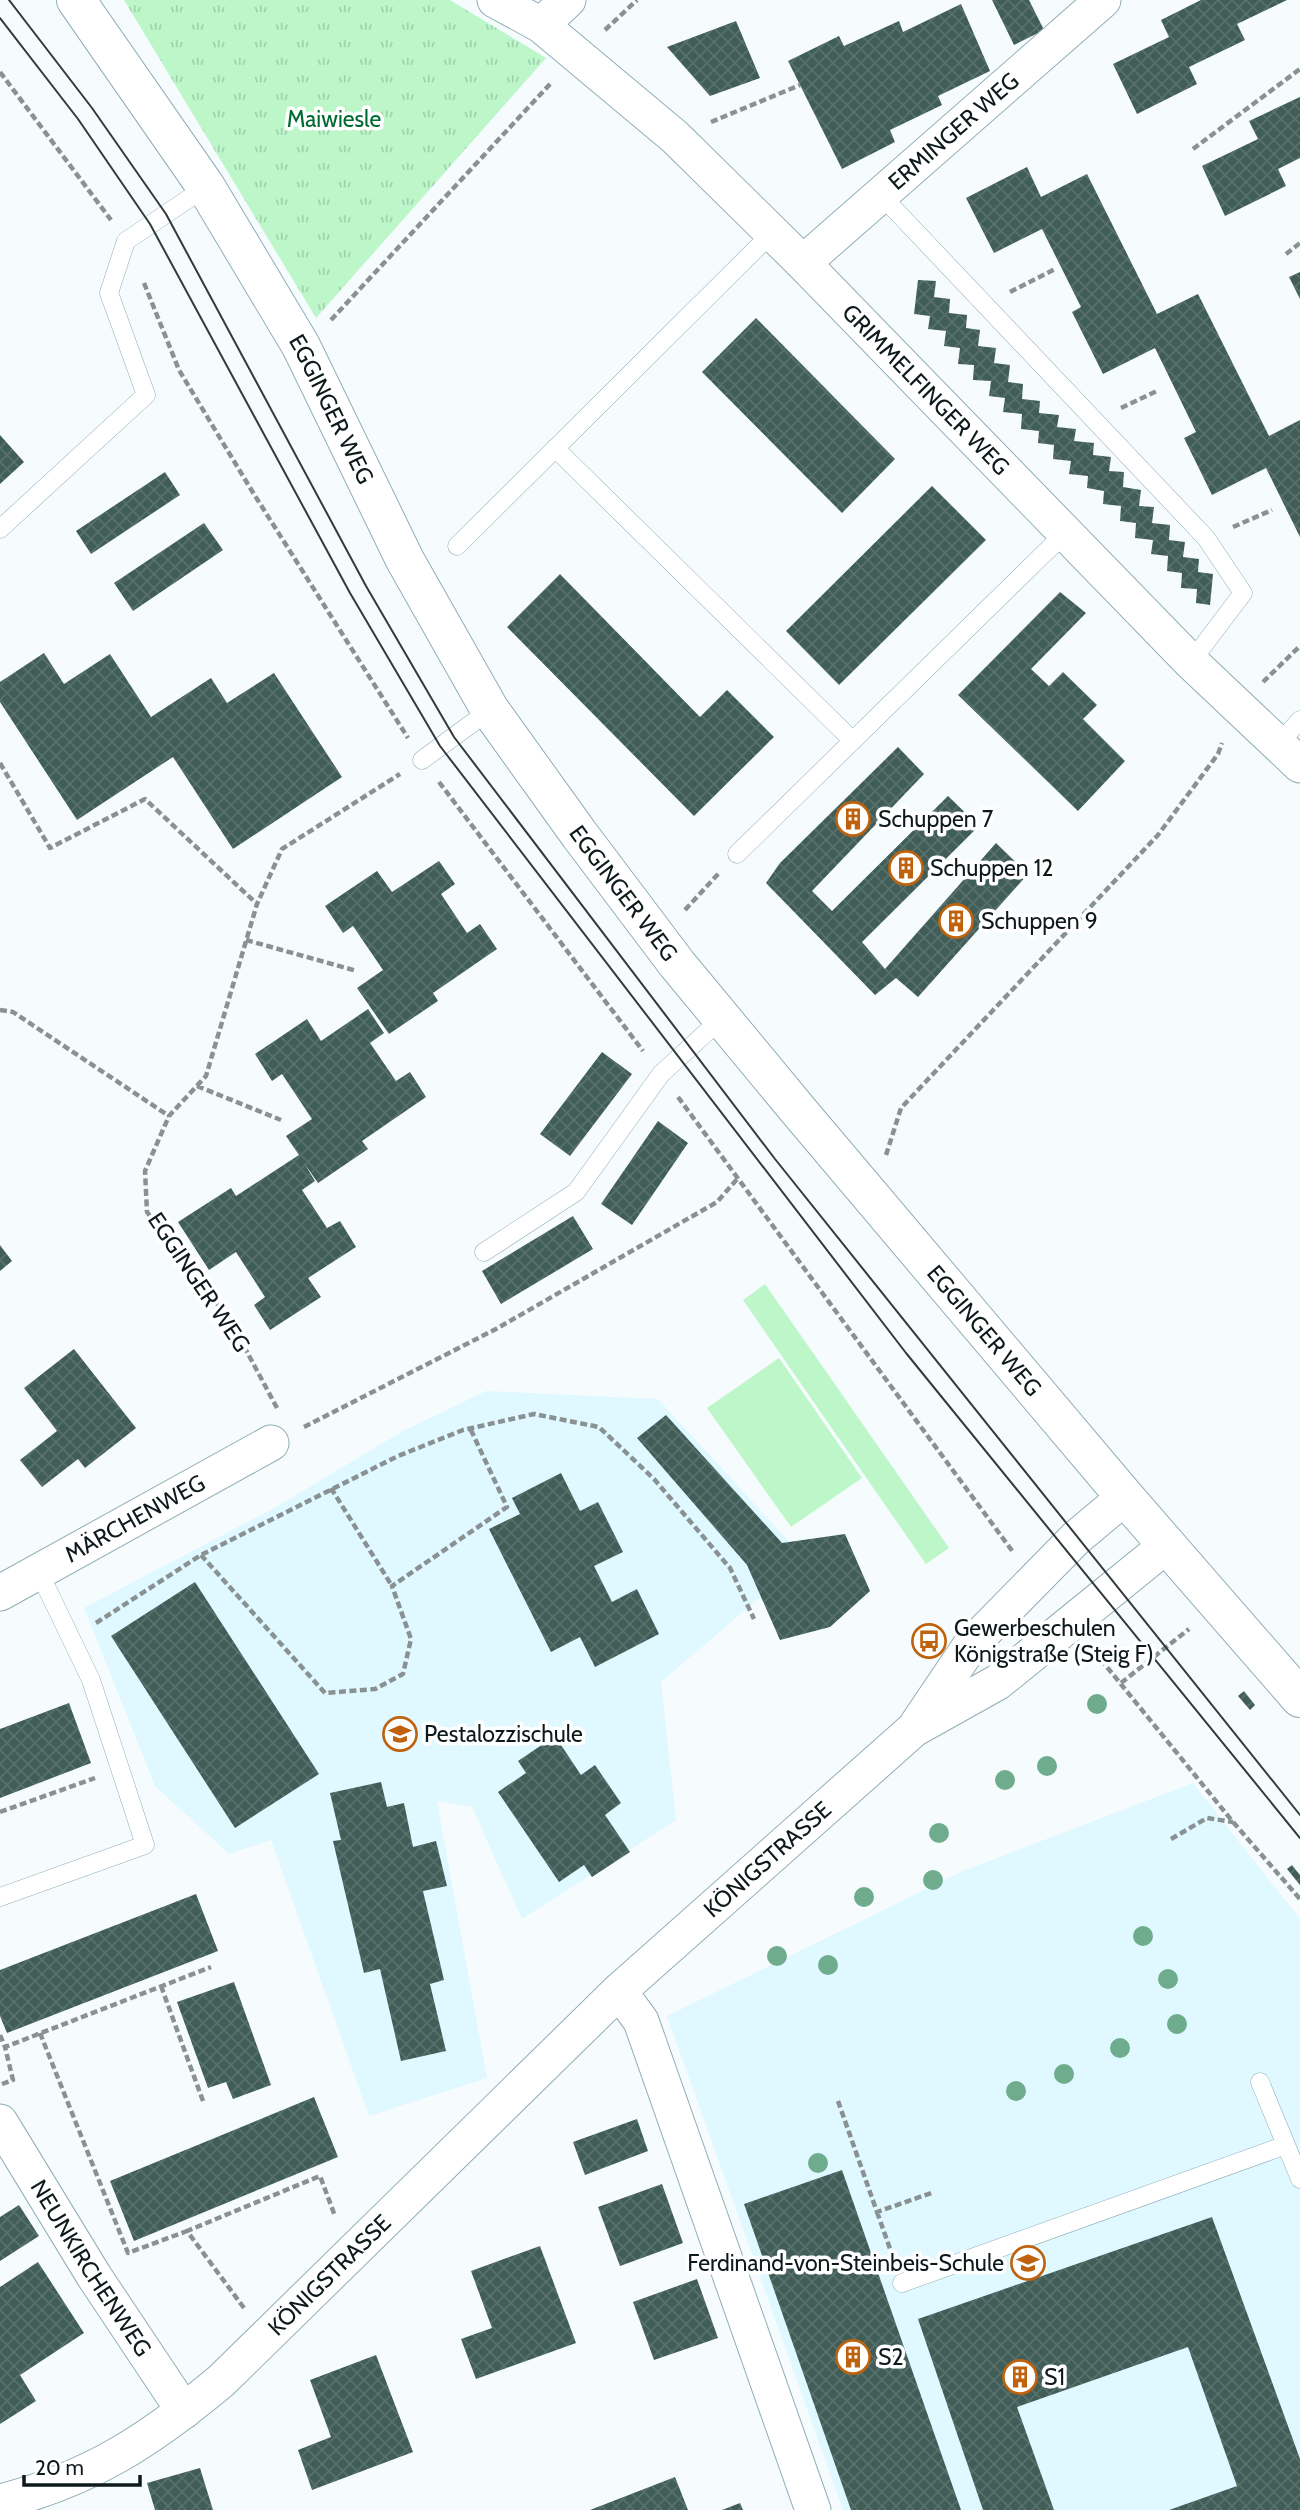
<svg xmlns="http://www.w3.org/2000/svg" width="1300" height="2510" font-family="Cabin,sans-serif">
	<defs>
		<pattern id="park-tufts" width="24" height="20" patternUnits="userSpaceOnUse" patternTransform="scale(1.75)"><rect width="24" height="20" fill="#bcf6c9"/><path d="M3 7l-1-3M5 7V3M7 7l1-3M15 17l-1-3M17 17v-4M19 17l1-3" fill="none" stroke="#a0d2ac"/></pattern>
		<pattern id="building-cross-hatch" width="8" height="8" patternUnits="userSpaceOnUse" patternTransform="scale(1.75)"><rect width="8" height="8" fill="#405d58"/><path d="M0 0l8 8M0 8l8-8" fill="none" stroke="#58706c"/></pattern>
	</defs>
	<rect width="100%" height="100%" fill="#f6fcfe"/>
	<path fill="#e0f8ff" d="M486,1391L658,1399L805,1559L661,1682L676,1820L522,1919L472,1807L437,1801L487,2078L369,2116L271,1840L229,1854L155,1786L84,1608L276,1507L403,1431Z
		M1193,1783L1300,1919V2510H843L667,2016L963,1871Z"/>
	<path fill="#bcf6c9" d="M765,1284L949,1548L926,1564L743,1300Z
		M779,1358L862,1478L791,1527L707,1408Z"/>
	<path fill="url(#park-tufts)" d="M124,0H450L546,58L316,318Z"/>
	<path fill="url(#building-cross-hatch)" d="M992,0H1029L1044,30L1014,45Z
		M1201,0H1287L1237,24L1245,40L1189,67L1197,84L1137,114L1113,64L1169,37L1161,20Z
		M961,4L990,71L938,96L942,105L890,130L895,142L842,169L788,61L839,36L844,46L899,21L903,32Z
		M736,21L760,78L710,96L667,47Z
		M1300,97V158L1278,169L1286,186L1225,216L1202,166L1258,139L1249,121Z
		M1027,167L1041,197L1087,174L1157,314L1198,294L1269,436L1300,420V537L1266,468L1212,495L1184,438L1196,432L1155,348L1103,374L1072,312L1081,307L1042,229L994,253L966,198Z
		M1300,272V299L1289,277Z
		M918,280L936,281L934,297L950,299L949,313L967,315L966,328L980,330L978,346L996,348L994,363L1010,365L1008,382L1023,384L1022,399L1040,401L1039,413L1059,415L1057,427L1076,429L1074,441L1094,443L1093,455L1111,457L1109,471L1124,472L1123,487L1141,490L1139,506L1154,507L1152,523L1170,525L1169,540L1185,542L1183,557L1199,559L1198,572L1213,574L1210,605L1196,603L1197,589L1181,588L1182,573L1167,571L1168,556L1151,554L1153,540L1135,538L1136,523L1120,521L1121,506L1103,504L1104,491L1087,488L1088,476L1069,474L1071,461L1053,459L1054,445L1038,443L1039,431L1021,429L1022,414L1003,412L1005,398L989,396L991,381L973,380L974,365L958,364L960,348L944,346L946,331L928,329L930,316L914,314Z
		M756,318L895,459L842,513L702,372Z
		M0,435L24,462L0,484Z
		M165,472L180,495L91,554L76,531Z
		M932,486L986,540L839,685L786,631Z
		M204,523L223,550L133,611L114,583Z
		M560,574L700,717L727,690L774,737L694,816L507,627Z
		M1060,592L1086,613L1031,669L1049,686L1063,672L1097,705L1083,719L1125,761L1078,811L958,695Z
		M44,653L64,684L110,654L151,717L211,678L227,703L274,673L342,777L233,849L173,757L77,820L0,702V682Z
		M898,747L924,774L812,891L832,911L948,796L979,826L862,942L885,969L996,843L1028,874L918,997L896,978L875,995L766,883L780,863Z
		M439,861L455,884L441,894L467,933L480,924L497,949L433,993L438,1001L389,1034L357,988L383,970L353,926L343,933L325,906L377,871L392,892Z
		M368,1009L384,1033L370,1043L396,1081L410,1072L426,1097L362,1141L368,1149L318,1183L304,1163L315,1181L302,1190L327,1228L340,1221L356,1247L308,1278L321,1297L270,1330L254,1305L265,1297L236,1252L209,1270L178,1222L231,1188L236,1196L299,1155L286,1136L312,1119L282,1074L272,1081L255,1054L307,1019L321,1041Z
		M602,1052L632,1074L570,1156L540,1134Z
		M658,1121L688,1143L632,1225L601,1204Z
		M573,1216L593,1249L501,1304L482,1271Z
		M0,1245L12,1261L0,1271Z
		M74,1349L136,1428L85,1468L78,1459L42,1487L20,1460L57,1431L24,1388Z
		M666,1415L782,1543L845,1534L870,1591L830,1627L780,1640L747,1565L637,1438Z
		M561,1473L580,1511L598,1502L623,1552L594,1566L612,1602L637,1589L659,1634L595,1667L580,1637L551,1652L489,1529L520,1514L512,1498Z
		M195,1582L319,1774L235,1828L111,1636Z
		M1244,1691L1255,1705L1250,1710L1238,1696Z
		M69,1703L91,1763L0,1798V1729Z
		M555,1736L581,1775L595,1765L621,1803L605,1815L630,1852L592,1877L584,1865L559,1882L498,1792L526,1773L518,1761Z
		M381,1782L387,1807L404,1803L413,1847L436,1841L447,1886L423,1891L444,1980L430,1984L446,2051L401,2061L380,1969L364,1973L333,1841L341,1840L330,1793Z
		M1292,1865L1300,1875V1885L1287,1869Z
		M196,1894L218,1951L7,2033L0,2016V1970Z
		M234,1982L271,2085L233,2099L226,2082L208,2088L177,2002Z
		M314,2097L338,2157L134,2241L110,2181Z
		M637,2119L648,2151L585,2175L573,2142Z
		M842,2170L961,2510H851L744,2204Z
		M662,2184L683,2243L620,2266L598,2207Z
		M19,2205L39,2236L0,2261V2217Z
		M1212,2217L1300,2459V2510H1169L1237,2486L1188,2347L1017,2407L1054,2510H983L918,2319Z
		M540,2246L576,2343L476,2379L461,2339L492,2328L471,2271Z
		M38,2262L84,2333L20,2375L36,2401L0,2424V2287Z
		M697,2279L718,2338L654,2360L633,2302Z
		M376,2355L413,2452L312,2490L298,2450L331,2437L310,2380Z
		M200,2468L213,2510H155L147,2483Z
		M675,2477L688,2510H590Z
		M740,2503L743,2510H722Z"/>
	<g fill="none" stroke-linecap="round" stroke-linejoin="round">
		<g stroke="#90aeb6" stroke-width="19">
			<path id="service" d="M880,194L1206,538L1243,593L1191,662
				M555,448L853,741
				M0,529L146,395L109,293L126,241L206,187
				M457,546L773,232
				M1277,746L1300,720
				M422,760L490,710
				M737,854L1064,534
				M484,1252L576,1192L661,1074L722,1018
				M0,1897L145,1845L91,1680L39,1572
				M1260,2082L1300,2179
				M902,2283L1286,2145"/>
		</g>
		<g stroke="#90aeb6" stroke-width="37">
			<g id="minor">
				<path id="s1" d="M495,0L541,25L675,137L803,263L1191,662L1300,765"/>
				<path d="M541,25L568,0"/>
				<path id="s2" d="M803,263L1103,0"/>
				<path id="s3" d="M0,1593L271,1443"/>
				<path d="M918,1723L970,1646L1076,1538L1125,1497"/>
				<path d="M619,1991L641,2021L813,2510"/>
				<path id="s4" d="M0,2122L94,2276L184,2411"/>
				<path id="s5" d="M0,2502C91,2479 150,2440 221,2381L619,1991L914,1729L998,1682L1167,1545"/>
			</g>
		</g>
		<g stroke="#90aeb6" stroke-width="40">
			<g id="tertiary">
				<path id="s6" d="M76,0L206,187L301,346L405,560L490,710L579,834L677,964L798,1110L1125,1497L1300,1698"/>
			</g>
		</g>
		<path stroke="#899193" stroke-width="4.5" stroke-dasharray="7 3.5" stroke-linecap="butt" d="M605,30L637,0
			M0,72L111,220
			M711,122L800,85
			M1193,149L1300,69
			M1286,254L1300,243
			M144,283L179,370L252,491L408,738
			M1010,292L1055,269
			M331,320L551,83
			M1121,408L1157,391
			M1233,527L1272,510
			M1263,682L1300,646
			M0,763L50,848L145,799L257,904
			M439,782L643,1051
			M685,910L719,873
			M246,940L357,971
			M0,1010L13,1012L169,1116
			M197,1086L281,1120
			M678,1097L1013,1552
			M886,1155L901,1108L1158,835L1218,754L1222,743
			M277,1408L231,1322L147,1212L145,1171L169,1116L206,1076L257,904L282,849L400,774
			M304,1427L496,1329L717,1202L738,1178
			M331,1488L392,1586
			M201,1555L325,1693L375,1689L403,1674L411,1639L392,1586L507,1507L470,1428
			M96,1623L201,1555L398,1456L463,1430L534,1414L599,1427L654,1479L730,1568L754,1619
			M1094,1651L1233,1822L1300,1899
			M1121,1683L1189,1629
			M0,1812L95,1778
			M1171,1839L1207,1818L1233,1822
			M161,1986L203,2101
			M40,2033L128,2253L187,2231
			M0,2035L5,2047L211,1967
			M2,2084L13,2080L5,2047
			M838,2101L877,2212L934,2192
			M877,2212L893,2257
			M244,2308L187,2231L320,2176L335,2216"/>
		<use href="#service" stroke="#fff" stroke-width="18"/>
		<use href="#minor" stroke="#fff" stroke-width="35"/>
		<use href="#tertiary" stroke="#fff" stroke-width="38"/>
		<path stroke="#313b3e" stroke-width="2" d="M9,0L92,108L166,214L366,586L454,737L775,1159L1300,1815
			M0,18L78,119L150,224L350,593L440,746L906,1353L1300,1838"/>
	</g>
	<g fill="#6fac8e">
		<circle cx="1097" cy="1704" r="10"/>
		<circle cx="1047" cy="1766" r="10"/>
		<circle cx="1005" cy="1780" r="10"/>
		<circle cx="939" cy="1833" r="10"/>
		<circle cx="933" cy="1880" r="10"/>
		<circle cx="864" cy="1897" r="10"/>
		<circle cx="1143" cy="1936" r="10"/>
		<circle cx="777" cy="1956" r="10"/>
		<circle cx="828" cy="1965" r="10"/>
		<circle cx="1168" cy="1979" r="10"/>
		<circle cx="1177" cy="2024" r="10"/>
		<circle cx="1120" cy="2048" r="10"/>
		<circle cx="1064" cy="2074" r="10"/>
		<circle cx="1016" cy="2091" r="10"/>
		<circle cx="818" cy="2163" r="10"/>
	</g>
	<defs>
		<g id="building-ring" transform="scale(1.75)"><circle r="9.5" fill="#fff" stroke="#be620d" stroke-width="1.5"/><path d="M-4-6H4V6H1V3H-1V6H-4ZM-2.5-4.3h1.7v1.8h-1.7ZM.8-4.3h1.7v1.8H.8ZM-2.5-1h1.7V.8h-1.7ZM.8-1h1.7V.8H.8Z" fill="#be620d"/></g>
		<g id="bus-ring" transform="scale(1.75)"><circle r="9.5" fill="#fff" stroke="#be620d" stroke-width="1.5"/><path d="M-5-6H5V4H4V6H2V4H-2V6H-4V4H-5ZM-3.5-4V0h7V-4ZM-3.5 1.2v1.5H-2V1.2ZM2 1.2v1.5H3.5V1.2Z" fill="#be620d"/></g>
		<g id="school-ring" transform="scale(1.75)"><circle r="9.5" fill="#fff" stroke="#be620d" stroke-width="1.5"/><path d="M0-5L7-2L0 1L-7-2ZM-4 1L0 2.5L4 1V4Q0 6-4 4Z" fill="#be620d"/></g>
	</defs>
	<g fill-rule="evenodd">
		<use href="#building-ring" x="853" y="819"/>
		<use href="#building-ring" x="906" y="868"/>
		<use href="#building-ring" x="956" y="921"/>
		<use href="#bus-ring" x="929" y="1641"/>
		<use href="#school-ring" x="400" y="1734"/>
		<use href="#school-ring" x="1028" y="2263"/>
		<use href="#building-ring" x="853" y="2357"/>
		<use href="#building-ring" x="1020" y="2377"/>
	</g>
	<g text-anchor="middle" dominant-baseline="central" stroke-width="7" stroke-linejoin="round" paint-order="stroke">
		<g font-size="23" fill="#006a33" stroke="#fff">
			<text x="334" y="119">Maiwiesle</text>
		</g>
		<g font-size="23" fill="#0e191c" stroke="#fff">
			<text stroke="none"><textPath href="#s2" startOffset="200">ERMINGER WEG</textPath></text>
			<text stroke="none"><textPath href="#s1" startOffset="583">GRIMMELFINGER WEG</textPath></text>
			<text stroke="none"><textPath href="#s6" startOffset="483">EGGINGER WEG</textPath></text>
			<text stroke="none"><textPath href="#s6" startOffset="1050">EGGINGER WEG</textPath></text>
			<text transform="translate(199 1282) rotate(56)">EGGINGER WEG</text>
			<text stroke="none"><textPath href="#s6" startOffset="1617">EGGINGER WEG</textPath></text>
			<text stroke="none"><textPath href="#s3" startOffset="154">MÄRCHENWEG</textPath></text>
			<text stroke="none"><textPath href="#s5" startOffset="1010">KÖNIGSTRASSE</textPath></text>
			<text stroke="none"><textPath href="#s4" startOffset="172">NEUNKIRCHENWEG</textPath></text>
			<text stroke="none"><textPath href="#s5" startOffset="406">KÖNIGSTRASSE</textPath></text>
		</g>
		<g font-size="23" fill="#0e191c" stroke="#fff" text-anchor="start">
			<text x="878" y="819">Schuppen 7</text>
			<text x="930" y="868">Schuppen 12</text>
			<text x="981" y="921">Schuppen 9</text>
			<text x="954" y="1628">Gewerbeschulen<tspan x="954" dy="26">Königstraße (Steig F)</tspan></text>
			<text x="424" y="1734">Pestalozzischule</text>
			<text x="1004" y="2263" text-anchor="end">Ferdinand-von-Steinbeis-Schule</text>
			<text x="878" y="2357">S2</text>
			<text x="1044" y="2377">S1</text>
		</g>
	</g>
	<path d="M24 2475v10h116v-10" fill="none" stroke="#0e191c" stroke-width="3.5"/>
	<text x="35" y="2475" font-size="21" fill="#0e191c" stroke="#ffffff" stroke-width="5" paint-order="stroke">20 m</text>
</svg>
